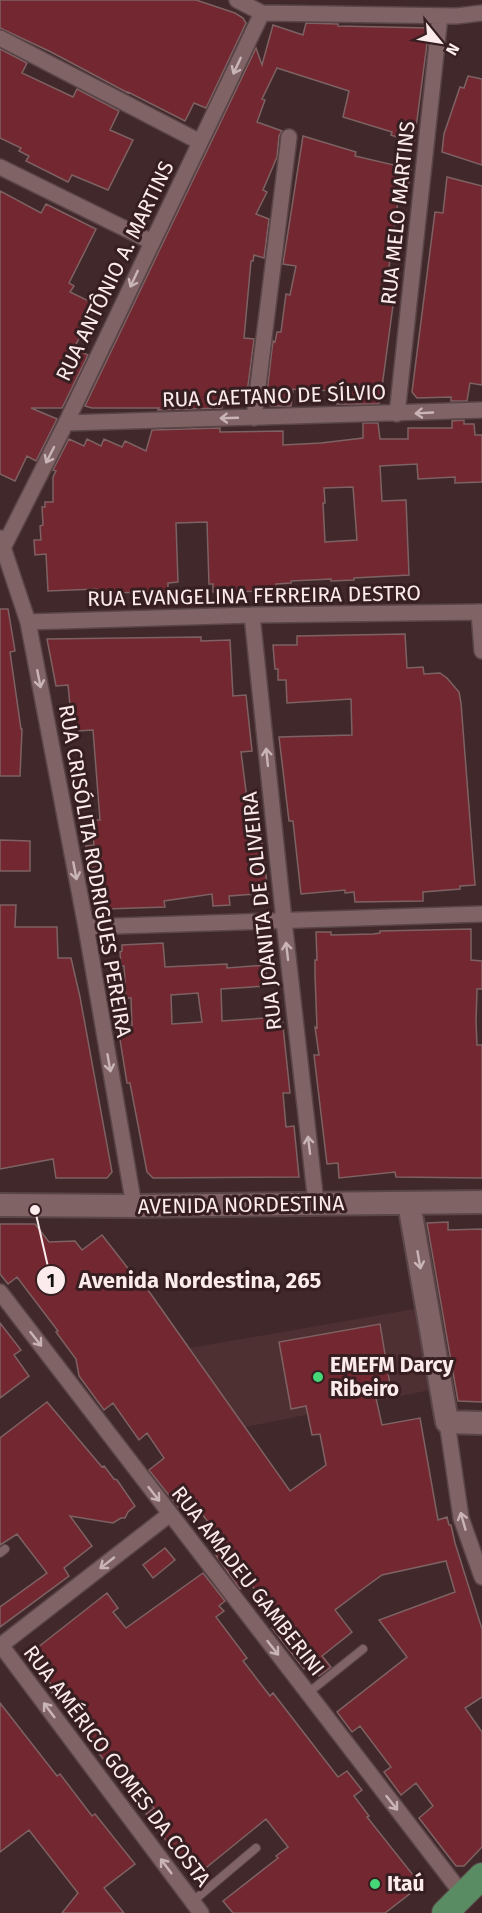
<svg xmlns="http://www.w3.org/2000/svg" width="482" height="1913" font-family="'Fira Sans',sans-serif">
	<rect width="100%" height="100%" fill="#41292b"/>
	<path fill="#4f3032" d="M415,1309L430,1390L245,1427L190,1348Z"/>
	<path fill="#722731" stroke="#7e6263" stroke-width="1.5" fill-rule="evenodd" d="M0,0H196L235,13L243,18L246,23L206,108L194,103L185,121L128,92V93L51,52L0,28Z
		M306,23L338,24V26L429,28L414,143L391,135L392,132L343,117L349,91L277,68L262,99L265,100L257,122L282,131L279,136L277,157L263,190L267,192L256,214L269,219L264,258L254,255L253,261H251L244,338L254,339L247,393L224,392L222,408L158,410L159,408H92L85,406L256,48L262,65L273,25L303,35Z
		M0,49L27,63L22,73L73,97L77,89L119,111L110,130L133,140L108,190L72,175L68,182L26,161L29,156L19,151L21,148L0,138Z
		M468,76L482,79V165L442,152L444,134L460,87L464,88Z
		M303,136L356,152L355,156L411,169L408,188L400,187L389,267L398,268L380,402L378,404H337L338,391L314,390L312,392L293,389L291,406H271L266,401L273,341L275,342L277,332H281L286,294L290,295L296,266L283,264Z
		M447,177L482,186V385L470,383L467,401H451V397L417,398L412,392L435,212L443,213Z
		M0,191L41,213L46,204L96,229L69,283L74,286L70,292L97,305L74,348L88,355L62,408H31L57,419L36,461L27,456L15,481L0,474Z
		M464,420V424H474L475,435H482V482L455,483V477L418,479L417,464L380,466L382,501L406,500L409,575L354,578V580L331,581V579L291,581V583L276,584V591L213,592V584H209L207,522L176,523L178,582L168,583V592L96,593V589L48,591L46,554L35,555L34,540H41L40,526L43,525L42,507H45V502H53V477L56,471L53,470L69,439L84,446L87,439L101,446L104,439L122,447L125,441L146,451L152,430L220,428V432L283,431V445L321,443L363,438V423H378L380,439H408V428H452V421ZM353,487L357,540L325,542L323,503H325L324,488Z
		M0,609H8L15,651L10,652L21,729H22L20,776H0Z
		M405,634L407,668L423,667L424,674L440,673L447,678L459,692L461,703L475,885L460,886V889L423,892V901L355,902L354,892L345,893V890L301,894L293,821H289L279,737L352,735L351,699L287,703L286,680H278V669H275L273,645H297V636Z
		M201,637V641L230,640L233,696L246,695L252,751L241,752L247,799L257,798L268,893L229,896L230,905L213,906L212,894L164,901L165,907L106,909L100,867L90,868L86,846L94,845L91,820H100L93,730L76,731L74,705H70L68,685L56,686L47,639Z
		M0,840L30,841V871H0Z
		M0,905H16L15,927H57L58,958H71L80,997L112,1172L107,1178H56L53,1159L0,1169Z
		M471,929V960L482,961V989H477L476,1022L477,1045H482V1178L396,1177L395,1172L339,1178L338,1163L327,1164L314,1055H319L315,1027L317,1028L315,975V960H317L316,932H331V935L373,934L380,933V931Z
		M163,943L165,967L227,964V968L266,965L267,986L221,989L222,1021L282,1017L290,1093H283L286,1127L294,1126L299,1177L153,1178L147,1172L130,1083H127L118,1027L132,1026L131,998H126L124,966H121L120,952L122,951V945ZM198,993L202,1022L172,1024L171,995Z
		M448,1222V1230L482,1229V1402L458,1401L427,1223Z
		M0,1224H35L49,1242L75,1241L82,1250L102,1235L141,1285L143,1283L290,1491L326,1465L320,1434L312,1435L306,1406L291,1409L279,1342L380,1324L391,1391L375,1394L382,1425L420,1418L438,1520L447,1517L449,1525H451L455,1543L482,1629V1697L465,1708L482,1732V1847L464,1866H456L419,1818L433,1806L416,1783L401,1795L384,1772L391,1767L360,1726L352,1732L337,1712L407,1657L379,1620L455,1592L446,1561L382,1575L364,1588L335,1610L352,1632L322,1656L331,1667L319,1676L310,1665L304,1669L272,1628L280,1621L249,1582L240,1589L212,1550L223,1542L191,1499L179,1508L149,1470L164,1458L147,1433L139,1440L113,1403L104,1410L79,1376L76,1359L56,1332L58,1331L17,1277L8,1284L0,1274Z
		M0,1323L21,1350L14,1355L29,1376L0,1398Z
		M47,1402L102,1467L104,1466L114,1479L117,1480L135,1506L128,1512L125,1518H121L113,1523L70,1516L92,1546L64,1568L69,1576L0,1627V1607L47,1573L17,1534L0,1545V1438Z
		M165,1548L175,1560L153,1578L143,1565Z
		M203,1573L225,1601L219,1606L224,1611L216,1617L247,1658L243,1661L270,1696L273,1693L338,1777L347,1771L362,1790L354,1796L369,1816L367,1817L421,1885L385,1913H233L223,1901L278,1858L276,1856L288,1847L266,1819L202,1871L188,1853L180,1859L146,1814L154,1808L115,1758L107,1764L52,1692L55,1689L28,1655L107,1593L118,1608L113,1612L126,1628Z
		M0,1703L57,1776L60,1774L92,1816L95,1814L135,1864L104,1888L124,1913H62L78,1893L29,1830L0,1852Z"/>
	<g fill="none" stroke-linecap="round" stroke-linejoin="round">
		<g stroke="#5a4547" stroke-width="10">
			<path id="lane" d="M0,1553L5,1549
				M308,1693L363,1649
				M192,1902L256,1848"/>
		</g>
		<g stroke="#5a4547" stroke-width="18">
			<path id="street" d="M237,0L262,13L457,16L482,13
				M0,38L200,142
				M0,167L152,242
				M397,414L440,16
				M254,418L289,137
				M66,423L482,410
				M0,538L28,622L86,927L134,1206
				M1,552L66,423L262,13
				M479,612L482,651
				M252,615L284,921L316,1203
				M28,622L252,615L482,612
				M86,927L482,914
				M0,1292L463,1895
				M447,1422L461,1518L482,1577
				M0,1644L201,1913
				M0,1646L170,1514"/>
		</g>
		<g stroke="#5a4547" stroke-width="26">
			<path id="secondary" d="M409,1203L447,1422L482,1423
				M0,1205L134,1206L482,1202"/>
		</g>
		<g stroke="#5a4547" stroke-width="28">
			<path id="primary" d="M445,1913L482,1876"/>
		</g>
		<use href="#lane" stroke="#806365" stroke-width="8"/>
		<use href="#street" stroke="#806365" stroke-width="15"/>
		<use href="#secondary" stroke="#806365" stroke-width="22"/>
		<use href="#primary" stroke="#598c63" stroke-width="26"/>
	</g>
	<defs><path id="oneway-shaft" d="M-6 0H5M1.5-3L5.5 0L1.5 3" fill="none" stroke-width="1.6" stroke-linecap="round" stroke-linejoin="round" transform="scale(1.5)"/></defs>
	<g stroke="#cab5b6">
		<use href="#oneway-shaft" transform="translate(237 66) rotate(115)"/>
		<use href="#oneway-shaft" transform="translate(134 279) rotate(115)"/>
		<use href="#oneway-shaft" transform="translate(424 413) rotate(177)"/>
		<use href="#oneway-shaft" transform="translate(229 418) rotate(178)"/>
		<use href="#oneway-shaft" transform="translate(50 455) rotate(117)"/>
		<use href="#oneway-shaft" transform="translate(39 679) rotate(79)"/>
		<use href="#oneway-shaft" transform="translate(267 757) rotate(-96)"/>
		<use href="#oneway-shaft" transform="translate(75 871) rotate(79)"/>
		<use href="#oneway-shaft" transform="translate(287 951) rotate(-97)"/>
		<use href="#oneway-shaft" transform="translate(109 1063) rotate(80)"/>
		<use href="#oneway-shaft" transform="translate(309 1145) rotate(-97)"/>
		<use href="#oneway-shaft" transform="translate(419 1260) rotate(80)"/>
		<use href="#oneway-shaft" transform="translate(36 1339) rotate(52)"/>
		<use href="#oneway-shaft" transform="translate(154 1494) rotate(52)"/>
		<use href="#oneway-shaft" transform="translate(463 1521) rotate(-106)"/>
		<use href="#oneway-shaft" transform="translate(107 1563) rotate(142)"/>
		<use href="#oneway-shaft" transform="translate(273 1648) rotate(52)"/>
		<use href="#oneway-shaft" transform="translate(49 1710) rotate(-127)"/>
		<use href="#oneway-shaft" transform="translate(392 1803) rotate(52)"/>
		<use href="#oneway-shaft" transform="translate(166 1866) rotate(-127)"/>
	</g>
	<g fill="#46d779" stroke="#371f21" stroke-width="2">
		<circle cx="318" cy="1377" r="6"/>
		<circle cx="375" cy="1884" r="6"/>
	</g>
	<g text-anchor="middle" dominant-baseline="central" stroke-width="6" stroke-linejoin="round" paint-order="stroke">
		<g font-size="21" fill="#fcebec" stroke="#371f21">
			<text transform="translate(398 213) rotate(-84)">RUA MELO MARTINS</text>
			<text transform="translate(115 271) rotate(-64)">RUA ANTÔNIO A. MARTINS</text>
			<text transform="translate(274 396) rotate(-2)">RUA CAETANO DE SÍLVIO</text>
			<text transform="translate(254 596) rotate(-1)">RUA EVANGELINA FERREIRA DESTRO</text>
			<text transform="translate(95 871) rotate(80)">RUA CRISÓLITA RODRIGUES PEREIRA</text>
			<text transform="translate(262 911) rotate(-96)">RUA JOANITA DE OLIVEIRA</text>
			<text transform="translate(241 1205) rotate(-1)">AVENIDA NORDESTINA</text>
			<text transform="translate(248 1581) rotate(52)">RUA AMADEU GAMBERINI</text>
			<text transform="translate(117 1766) rotate(53)">RUA AMÉRICO GOMES DA COSTA</text>
		</g>
		<g font-size="21" font-weight="bold" fill="#fcebec" stroke="#371f21" text-anchor="start">
			<text x="330" y="1365">EMEFM Darcy<tspan x="330" dy="24">Ribeiro</tspan></text>
			<text x="387" y="1884">Itaú</text>
		</g>
	</g>
	<path fill="none" stroke="#fcebec" stroke-width="2" d="M35 1210L51 1280"/>
	<g fill="#fcebec" stroke="#371f21" stroke-width="2">
		<circle cx="35" cy="1210" r="6"/>
		<circle cx="51" cy="1280" r="15"/>
	</g>
	<g font-size="18" text-anchor="middle" font-weight="bold" fill="#111">
		<text x="51" y="1287">1</text>
	</g>
	<g font-size="22" text-anchor="middle" font-weight="bold" fill="#fcebec" stroke="#371f21" stroke-width="6" stroke-linejoin="round" paint-order="stroke">
		<text x="200" y="1288">Avenida Nordestina, 265</text>
	</g>
	<g transform="translate(440 42) rotate(120)" stroke="#371f21" stroke-width="4.5" paint-order="stroke">
	<path d="M0-4.5L10 22L0 15L-10 22Z" fill="#fcebec"/>
	<text y="-9" font-size="16" font-weight="bold" text-anchor="middle" fill="#fcebec">N</text>
	</g>
</svg>
